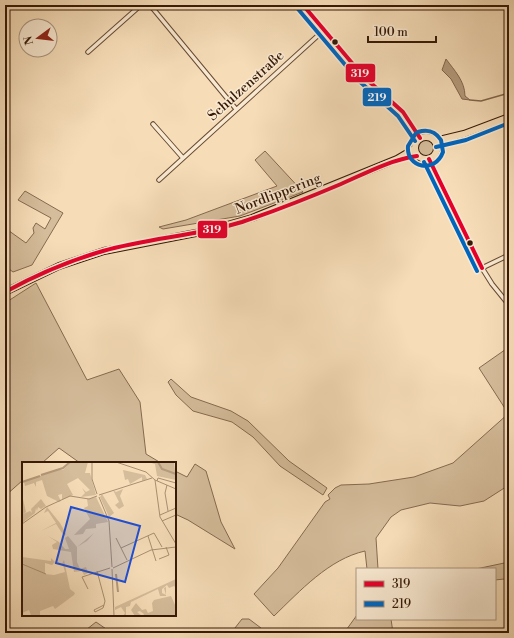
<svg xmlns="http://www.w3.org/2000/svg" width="514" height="638" font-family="'Libre Bodoni',serif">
	<rect width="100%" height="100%" fill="#f6ddb8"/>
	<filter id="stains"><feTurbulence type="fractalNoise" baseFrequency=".005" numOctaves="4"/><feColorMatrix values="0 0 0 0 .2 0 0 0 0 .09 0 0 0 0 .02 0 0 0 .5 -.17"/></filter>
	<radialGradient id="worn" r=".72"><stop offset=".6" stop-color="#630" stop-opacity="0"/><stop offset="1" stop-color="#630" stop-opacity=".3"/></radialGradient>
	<path fill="#d5bc9a" stroke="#866a50" d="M417 148a9 9 0 1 1 18 0a9 9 0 1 1-18 0Z
		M265,151L303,192L240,216L163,229L159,227L186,220L277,186L255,160Z
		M25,191L63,213L32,265L13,272L5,266V228L26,243L34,233L33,228L36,223L45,229L51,218L18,200Z
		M36,283L87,380L119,369L140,402L146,454L161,463H80L59,448L42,463H23V480L5,496V303Z
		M509,347V407L506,410L479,368Z
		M171,379L191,397L231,411L248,421L289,461L327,488L323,495L280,466L253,437L232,422L193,411L176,395L168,382Z
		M509,413V485L484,501L460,506L430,503L401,510L391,517L376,538L378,569H367L365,551C329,559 300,591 274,616L254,594L278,568L325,502L330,499L328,495L335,488L341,485L369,484L414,477L453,463Z
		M195,464L206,471L221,522L235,549L188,520L175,514V471L187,477Z
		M509,562V591L504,579L495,580V569H476Z
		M357,615V619H391L393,633H344Z
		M242,619H249L261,628L256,633H231Z
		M96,622L112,633H82Z"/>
	<path fill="#b59a7c" stroke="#82664d" d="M446,59C454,70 465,81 465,96L470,100L462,99L451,79L442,70Z"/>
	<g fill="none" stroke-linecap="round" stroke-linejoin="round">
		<path stroke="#82664d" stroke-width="1.5" d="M470,100L481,101L509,93"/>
		<g stroke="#664a33" stroke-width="5.5">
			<path id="minor" d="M150,5L236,109
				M303,5L363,76L403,112L420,138
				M88,52L141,5
				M153,124L183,158
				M429,159L482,268L492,284L509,305
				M159,180L324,30
				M482,268L509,255"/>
		</g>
		<g stroke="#361907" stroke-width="8">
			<path id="primary" d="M415 148a11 11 0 1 1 22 0a11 11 0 1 1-22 0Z
				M435,141L464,134L509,117
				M437,148L454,139
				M5,292L59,266L104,251L206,231L252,218L397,159L414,149"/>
		</g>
		<use href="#minor" stroke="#f9e9d1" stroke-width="3.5"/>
		<use href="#primary" stroke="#f6ddb8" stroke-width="6"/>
		<g stroke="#f9e9d1" stroke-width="7">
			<path id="bus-1" d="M303,5L363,76L403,112L420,138
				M429,159L482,268
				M5,292C36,275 68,261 103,251C148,238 196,236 242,222C275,211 308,198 341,184C366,173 390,160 417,156"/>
		</g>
		<g stroke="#f9e9d1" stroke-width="7">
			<path id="bus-2" d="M298,9L358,80L398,116L415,141
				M416,133L408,146C406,168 435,174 443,152L441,140C435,131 428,129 418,132
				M436,147L466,140L509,123
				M424,162L477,271"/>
		</g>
		<use href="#bus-1" stroke="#e4002b" stroke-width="4"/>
		<use href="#bus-2" stroke="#0065bd" stroke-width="4"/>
	</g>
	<g fill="#361907" stroke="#f9e9d1" stroke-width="1.5">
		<circle cx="335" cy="42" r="3.5"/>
		<circle cx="470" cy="243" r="3.5"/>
	</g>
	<g text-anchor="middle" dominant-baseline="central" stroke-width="3" stroke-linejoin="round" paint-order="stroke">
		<g font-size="14" fill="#361907" stroke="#f9e9d1">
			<text transform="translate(246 86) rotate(-42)">Schulzenstraße</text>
			<text transform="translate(278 194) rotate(-21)">Nordlippering</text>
		</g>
	</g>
	<g transform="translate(22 462)">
		<rect width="154" height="154" fill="#f6ddb8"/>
		<path d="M49,0H66L63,11H68L74,33L59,35L63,31L60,26L64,30L68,28L56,16L45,22L51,33L40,38V32L36,33L39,39L37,40L25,34L20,18L14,20V25L12,21L3,24L2,20L36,7L41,8ZM126,0H152L154,18L135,14L133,2ZM101,8L123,13L125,17L120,19V15L108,22L106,17L103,18ZM101,27L98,34L102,44L97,47L93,43L97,40L91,28L94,30ZM80,32L92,51L87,55L78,35ZM0,33L4,50L1,52L8,49L10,51L9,47L19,37L24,44L19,47L16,45L15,49L14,46L13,51L0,61ZM74,35L86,60L74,62V66L64,67L61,72L52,73L68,57L62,46L66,44L65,37ZM25,45L38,61L44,72L42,74L34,62L19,69L34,61L26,49L22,51ZM72,71L65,79L55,85V100L58,107L64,105L66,111L62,113L60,109L52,110L49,90L31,87L30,83L35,80L26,74L37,80L43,87H47L43,76L46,74L55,85ZM0,95L29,99V96L33,100L30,103L23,101V112L32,113L43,110L41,103H40L37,102H40L42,98L48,127L53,131L52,133L33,147L31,144L18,149V154H7L9,153L7,148L0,151ZM154,117V126L152,124L147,126L145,123L140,127V131L144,133L142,126L144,125V134H138L136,127L109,140L108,144L104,145V154H101L103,151L99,145L93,148V145ZM149,134L154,145V154H121L122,152L118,149L115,150L120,154H113L109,148L114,141L120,148L124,147L126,151L131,149L130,141L132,138Z" fill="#d5bc9a"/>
		<path fill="none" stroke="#b59a7c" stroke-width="2" d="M136,0L140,7L154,12M19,13L41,6L48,0M0,20L18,14M94,112L96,130"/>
		<path fill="none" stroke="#a98f71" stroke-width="1" d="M70,0V17L75,32M94,0L124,10L133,18L154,27M133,18L138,55L154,82M135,19L136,16L154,21M145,23L143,31L146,49M77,33L130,16M77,35L87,59L90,105M138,53L154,46M140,59L154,53M0,62L24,45L48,34L67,37L75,34M126,74L134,99M94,76L105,98M99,86L132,71L140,85M137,97L147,93L144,85M0,102L24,112M91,106L129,88L154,85M90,107L92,154M75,109L83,139L82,143L81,146L73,150L72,148L82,143M66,127L60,115L88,106"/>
		<path fill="#1d4ed8" fill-opacity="0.15" stroke="#1d4ed8" stroke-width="2" d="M49,45L118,64L103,120L34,101Z"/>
		<rect width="154" height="154" fill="none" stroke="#361907" stroke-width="2"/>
	</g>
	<g stroke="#f9e9d1" stroke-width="1.5">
		<rect x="345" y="63" width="31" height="20" rx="4" fill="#e4002b"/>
		<rect x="362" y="87" width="30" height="20" rx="4" fill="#0065bd"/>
		<rect x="197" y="220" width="31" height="19" rx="4" fill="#e4002b"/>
	</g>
	<g font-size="11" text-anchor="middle" font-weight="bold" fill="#fff">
		<text x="360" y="77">319</text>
		<text x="377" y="101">219</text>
		<text x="212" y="233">319</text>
	</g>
	<rect width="514" height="638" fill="none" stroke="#f6ddb8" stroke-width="20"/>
	<rect x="6" y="6" width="502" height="626" fill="none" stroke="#361907" stroke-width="2"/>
	<rect x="10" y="10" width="494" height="618" fill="none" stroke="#361907"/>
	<rect x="356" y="568" width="140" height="52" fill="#f9e9d1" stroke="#ab9680"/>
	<rect x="364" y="581" width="20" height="6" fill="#e4002b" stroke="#ab9680"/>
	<text x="392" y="588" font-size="12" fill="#361907">319</text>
	<rect x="364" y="601" width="20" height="6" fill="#0065bd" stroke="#ab9680"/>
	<text x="392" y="608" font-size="12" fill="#361907">219</text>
	<g transform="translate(38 38) rotate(255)"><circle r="19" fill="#f9e9d1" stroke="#ab9680"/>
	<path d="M0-3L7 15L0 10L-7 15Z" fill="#8f2418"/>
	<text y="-6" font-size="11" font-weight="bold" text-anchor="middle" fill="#361907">N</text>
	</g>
	<path d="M368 36v6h68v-6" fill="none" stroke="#361907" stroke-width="2"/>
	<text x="374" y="36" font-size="12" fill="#361907" stroke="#f9e9d1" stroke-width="3" paint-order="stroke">100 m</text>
	<rect width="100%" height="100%" filter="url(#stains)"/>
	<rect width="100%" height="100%" fill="url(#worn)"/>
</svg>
